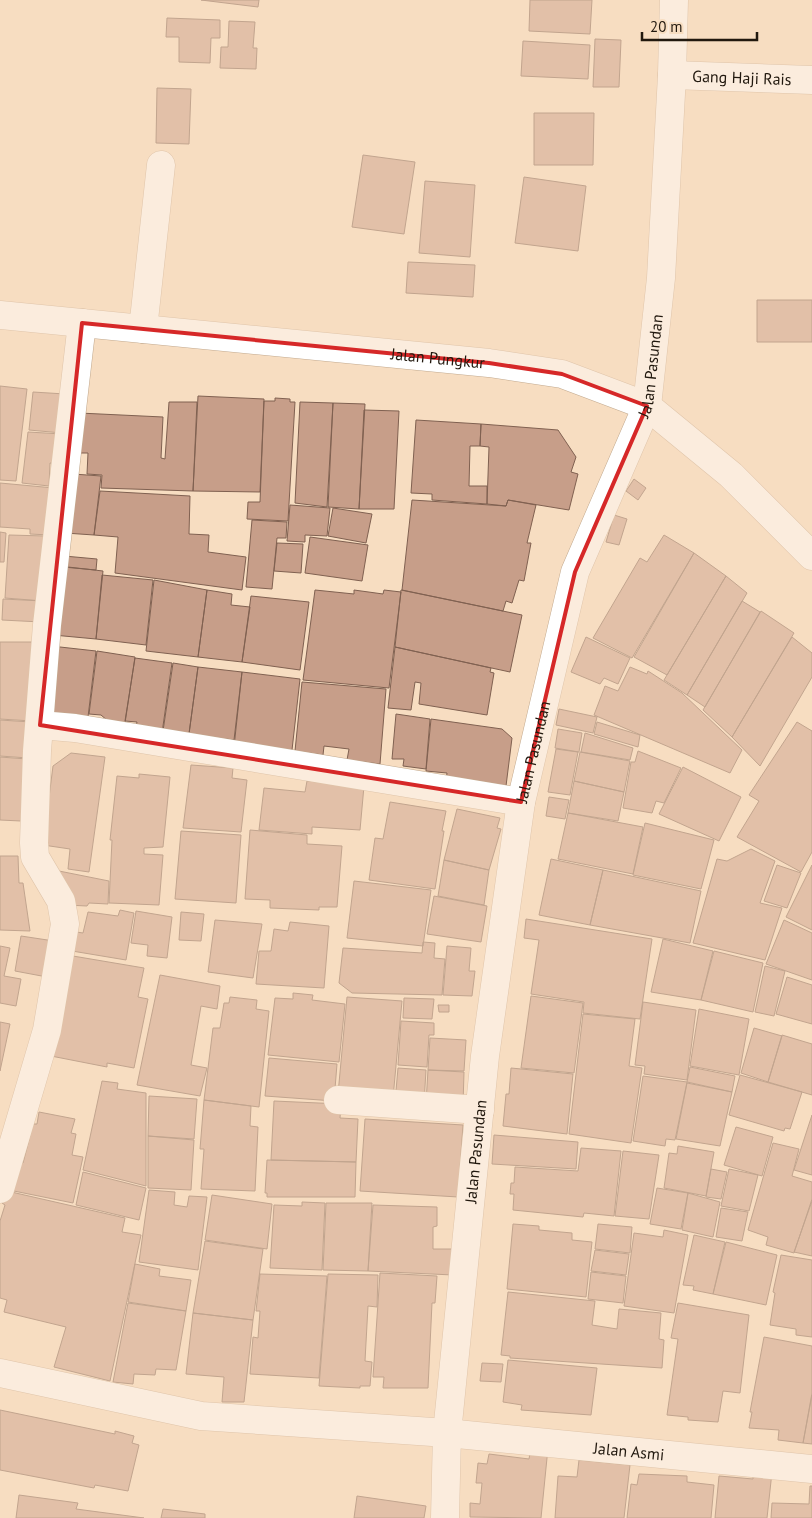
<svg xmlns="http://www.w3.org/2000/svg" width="812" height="1518" font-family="'PT Sans',sans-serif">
	<rect width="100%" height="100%" fill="#f7ddc1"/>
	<path fill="#c79e89" stroke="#806151" d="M201,0H259L258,7Z
		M530,0H592L590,34L529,31Z
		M167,18L220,20V38H211L210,63L179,62V37H166Z
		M229,21L255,22L253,48H257L256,69L220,68L221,47H228Z
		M595,39L621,40L619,87H593Z
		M523,41L590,45L588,79L521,76Z
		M157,88L191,89L189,144L156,143Z
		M534,113H594L593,165H534Z
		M363,155L415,162L404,234L352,227Z
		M524,177L586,186L578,251L515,243Z
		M425,181L475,185L470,257L419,253Z
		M408,262L475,265L473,297L406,293Z
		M757,300H812V342H757Z
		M0,386L27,389L16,481L0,480Z
		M33,392L65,394L62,433L29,430Z
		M198,396L264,399L260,492L193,491Z
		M275,398L290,399V402H295L288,521L247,519L248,502H260L264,401H275Z
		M169,402H197L193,491L101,488L102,475L87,474L88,453H76L79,413L163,417L161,458L165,459Z
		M300,402L333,403L327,507L295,503Z
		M333,403L365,404L359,509L328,507Z
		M364,410L399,411L394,509H359Z
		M416,420L481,424L480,446H470L469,486H487V504L432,500V494L411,493Z
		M481,424L558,430L576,457L571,472L578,474L569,510L508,500L506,506L487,504L489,447L480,446Z
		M28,432L62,434L59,464L50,463L49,486L22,483Z
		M73,474L101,476L94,535L65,533Z
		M634,479L646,488L638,500L626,491Z
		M0,483L54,488L49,535L30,534V529L0,527Z
		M100,491L190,496L189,534L209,535L208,552L246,557L242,590L115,573L118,537L94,535Z
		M412,500L506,506L508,500L536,505L527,543H531L524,581L519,580L512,603L506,601L503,611L402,590Z
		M290,505L330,508L327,536L305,535V542L287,541Z
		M333,508L372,514L366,543L328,536Z
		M614,515L627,519L619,545L606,542Z
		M252,520L287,522L286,538H277L272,589L246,587Z
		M0,532L6,533L4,562H0Z
		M9,535L45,536L43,601L5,598Z
		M664,535L694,553L632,658L593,638L640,558L647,562Z
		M310,537L368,545L362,581L305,573Z
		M277,543L303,544L301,573L274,571Z
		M694,553L726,576L667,675L634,657Z
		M64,556L97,559L96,570L63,567Z
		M59,566L103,571L96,639L53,635Z
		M102,575L153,580L146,645L96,639Z
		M726,576L747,593L687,695L664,680Z
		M154,580L207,590L198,657L146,651Z
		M207,590L232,594L231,605L250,607L242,662L198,657Z
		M315,590L354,594V590L383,594L384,590L401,592L389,688L303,680Z
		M401,590L522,615L510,672L395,647Z
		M251,596L309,602L300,670L242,662Z
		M3,599L43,601L41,622L2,620Z
		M742,601L760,612L705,707L687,695Z
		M761,611L794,633L732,737L703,710Z
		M586,637L630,658L618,684L604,678L600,684L571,672Z
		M792,637L812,653V677L760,766L732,737Z
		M0,642H32V721L0,719Z
		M51,646L96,651L88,717L44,712Z
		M395,647L491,668L490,672L494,673L487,715L419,704L421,683L415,682L411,710L388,708Z
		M97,651L135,657L125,723L108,721L101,715L89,714Z
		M135,658L172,663L161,740L134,736L137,722L125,721Z
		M173,663L198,667L189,734L163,731Z
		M198,667L242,672L234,740L217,738L188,741Z
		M630,667L647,674L648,671L682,693L742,750L730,773L594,715L605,686L618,691Z
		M242,672L300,679L292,750L234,747Z
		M302,682L386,689L380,764L347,760L349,749L324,746L323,755L295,751Z
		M559,709L597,717L593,733L556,725Z
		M396,714L430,719L426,769L403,766L404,759H392Z
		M431,719L502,729L512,738L506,786L446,781L447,773L426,771Z
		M0,720L31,722L28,758L0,756Z
		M597,722L640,735L638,747L594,734Z
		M797,722L812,731V852L801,872L737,837L759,801L749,795Z
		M558,729L582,733L579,752L555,748Z
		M585,733L633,748L630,760L581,752Z
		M556,749L578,752L570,795L548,792Z
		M638,751L681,768L664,803L656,801L652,813L623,808L631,762H635Z
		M580,752L630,761L624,792L574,781Z
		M71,753L105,757L89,872L68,869L70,849L43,845L53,766Z
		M0,757L27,759L21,821L0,820Z
		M191,765L233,768L232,778L247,780L241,832L183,828Z
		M683,767L741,797L719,841L659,814Z
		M139,774L170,777L163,847L144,848V854L163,855L159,905L109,903L112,840H110L117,776L139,778Z
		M307,781L364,786L360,830L312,827V834L259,830L264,788L305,792Z
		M574,781L624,792L618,821L568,813Z
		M549,797L569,800L565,819L546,816Z
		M390,802L446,811L442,831H444L435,889L369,880L375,838L383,839Z
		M457,809L500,818L497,828L501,829L489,870L444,860Z
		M568,813L643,827L633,874L558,859Z
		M645,823L714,840L701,889L633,875Z
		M250,830L307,835V844L342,846L337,907H319V910L270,908V900L245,899Z
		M181,831L241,835L236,903L175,899Z
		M751,849L775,861L760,903L782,908L765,960L693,943L717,859L727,861Z
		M0,856H18L19,883H23L30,931L0,930Z
		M551,859L603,870L590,925L539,915Z
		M444,860L489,870L484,905L438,896Z
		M777,865L801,873L787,908L764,901Z
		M812,865V930L786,917Z
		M603,870L701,891L690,943L590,925Z
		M59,871L109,881L108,904L89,903L87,906L66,905L59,884Z
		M354,881L431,890L423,946L347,938Z
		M434,896L487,906L481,942L427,934Z
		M120,910L134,913L126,960L66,950L70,931L83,933L88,912L118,916Z
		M136,911L172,917L167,958L147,956L148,945L131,943Z
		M181,912L204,914L201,941L179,940Z
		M526,919L652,939L640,1019L583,1013L584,1002L531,994L539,940L524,938Z
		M215,920L262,924L253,978L208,972Z
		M784,920L812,933V980L766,964Z
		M290,922L329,926L324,988L256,984L259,951H271L274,929L288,931Z
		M21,936L54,941L47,977L15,971Z
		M663,939L713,951L701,1000L651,992Z
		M423,942L435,943L434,958L445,959L442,995L352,993L339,983L343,948L422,953Z
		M0,946L10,948L4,976L21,979L16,1006L0,1003Z
		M447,946L471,948L469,971H475L472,996L443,995Z
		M714,951L763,963L753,1012L701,1000Z
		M67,955L144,968L138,997L148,999L134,1068L107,1063V1067L51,1056Z
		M765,966L785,971L774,1016L755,1012Z
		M160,975L220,986L217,1009L201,1006L191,1065L207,1068L200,1096L137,1085Z
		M787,977L812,985V1024L776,1014Z
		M293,993L313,995L312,1000L345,1004L339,1062L268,1055L275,998L293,999Z
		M531,996L583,1003L574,1073L521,1068Z
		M230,997L257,1000L256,1009L269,1011L259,1107L204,1100L213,1028H220L224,1003H229Z
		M347,997L402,1001L393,1098L338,1094Z
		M404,998L434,999L432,1019L403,1018Z
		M643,1002L696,1010L687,1080L644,1074L645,1066L635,1065Z
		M438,1005H449V1012H439Z
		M699,1009L749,1019L739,1075L690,1066Z
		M583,1014L635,1019L629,1066L642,1068L631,1143L569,1134Z
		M401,1021L434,1023V1035H429L427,1067L398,1065Z
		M0,1022L10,1024L0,1071Z
		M754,1028L782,1036L768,1082L741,1073Z
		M782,1035L812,1044V1095L768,1082Z
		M430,1038L466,1040L464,1071L428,1070Z
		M269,1058L337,1064L334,1101L265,1096Z
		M690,1067L735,1076L732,1092L687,1082Z
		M398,1068L426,1070L424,1103L395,1102Z
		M511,1068L573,1074L567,1134L503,1126L506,1094H509Z
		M428,1070L464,1072L463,1105L426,1103Z
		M740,1075L802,1092L790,1129L785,1128L784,1131L729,1115Z
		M643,1076L687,1082L675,1140L666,1139L665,1146L633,1141Z
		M102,1081L118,1083L117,1089L146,1093V1186L83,1170Z
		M687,1083L732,1092L720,1146L676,1139Z
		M149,1096L197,1099L194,1139L148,1136Z
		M204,1100L251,1106L250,1126L258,1127L255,1191L201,1189L204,1149H200Z
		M274,1101L341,1104L340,1118L358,1119L356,1162L271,1160Z
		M39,1112L75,1119L71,1133L76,1134L72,1155L83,1157L73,1203L9,1190L16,1161L23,1163L33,1124H37Z
		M812,1115V1175L794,1170Z
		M365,1119L463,1125L458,1197L360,1191Z
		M736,1127L773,1137L762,1176L724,1165Z
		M494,1135L578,1142L576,1169L492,1164Z
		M148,1136L194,1140L191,1190L148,1188Z
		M773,1143L799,1149L792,1176L812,1182V1199L794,1253L766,1245L768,1237L748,1230Z
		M678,1146L714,1152L706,1196L664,1188L669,1153L677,1154Z
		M581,1148L621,1151L614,1216L584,1213L583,1217L513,1210L514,1194H510L511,1183H514L515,1167L578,1171Z
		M623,1151L659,1155L649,1219L615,1216Z
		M267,1160L356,1162L355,1197H267V1193H265Z
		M711,1169L727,1172L721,1199L706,1197Z
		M729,1169L758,1175L749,1211L721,1206Z
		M83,1172L146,1188L139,1220L76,1205Z
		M657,1188L688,1193L681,1229L650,1224Z
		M149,1190L175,1192L174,1205L187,1207L189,1196L207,1197L198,1270L139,1262Z
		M7,1191L125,1218L122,1232L141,1235L110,1381L54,1367L66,1327L4,1312L7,1300L0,1298V1221L5,1205L2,1203Z
		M688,1193L720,1202L713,1237L682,1230Z
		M212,1195L272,1204L267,1249L205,1240Z
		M812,1201V1256L794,1252Z
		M302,1202L325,1203L322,1270L270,1268L274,1205L302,1206Z
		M326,1203H372L368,1271L323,1270Z
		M373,1205L437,1207V1226L433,1227V1249H454L453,1275L368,1271Z
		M721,1208L748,1212L742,1241L716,1237Z
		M513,1224L539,1226V1230L572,1233V1240L592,1242L586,1297L507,1289Z
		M598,1224L632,1227L630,1253L595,1249Z
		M664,1230L688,1235L674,1313L624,1306L634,1233L663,1237Z
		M694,1235L725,1242L713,1294L693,1290L694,1286L683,1285Z
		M205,1241L263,1249L253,1320L193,1313Z
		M726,1242L777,1255L766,1305L713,1294Z
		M595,1250L629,1254L626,1275L591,1271Z
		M781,1255L812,1260V1337L796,1335V1329L770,1325L775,1293L773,1292Z
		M135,1264L160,1269L159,1276L191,1280L186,1311L128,1302Z
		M591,1272L626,1276L623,1303L588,1299Z
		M380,1273L437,1276L435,1303H432L428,1388H383L384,1377H373Z
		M260,1274L327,1276L319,1378L250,1374L253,1337L258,1338L260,1311H256Z
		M328,1274L378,1275L377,1307L368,1306L365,1361L372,1362L370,1386H360V1388L319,1386Z
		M508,1292L595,1301L592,1325L617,1329L619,1309L661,1313L659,1339L664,1340L662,1368L510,1358V1356L501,1355Z
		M128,1303L186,1311L176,1370L156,1369L155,1375L134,1374L133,1384L113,1382Z
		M678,1303L749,1315L740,1393L723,1391L718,1422L688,1420V1417L667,1415L678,1339L671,1338Z
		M193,1313L253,1320L244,1402H222L224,1377L186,1374Z
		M764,1337L812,1346V1393L803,1443L778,1440L779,1430L749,1428L752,1412H750Z
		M508,1360L597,1368L591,1415L521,1410L522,1405L503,1402Z
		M482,1363L503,1364L501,1382L480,1381Z
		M812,1395V1444L803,1443Z
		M0,1410L115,1434V1431L134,1436L132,1443L139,1445L128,1491L95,1485L94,1488L0,1470Z
		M531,1447L548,1448L541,1518L470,1517V1503L480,1504L482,1483H476L478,1463L487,1464L489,1454L529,1459Z
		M579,1460L630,1465L624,1518H555L558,1476L577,1477Z
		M753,1471L772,1472L767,1518H715L719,1476L753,1479Z
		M639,1474L687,1476V1482L714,1485L711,1518H627L631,1484L637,1485Z
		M810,1486H812V1518H771L772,1503L809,1504Z
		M19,1495L78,1503L76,1509L144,1518H16Z
		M357,1496L426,1506L424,1518H354Z
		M163,1509L205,1514V1518H161Z"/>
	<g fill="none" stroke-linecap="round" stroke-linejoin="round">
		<g stroke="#c2a98e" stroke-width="29">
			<g id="street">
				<path id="s1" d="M672,75L812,80"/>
				<path d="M143,329L161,165"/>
				<path d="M40,725L75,728L521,802"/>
				<path d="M338,1100L480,1110"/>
				<path d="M0,1189L47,1030L65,924L61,901L35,857L34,843L37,751L47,625L82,323"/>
				<path id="s2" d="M0,1373L201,1416L447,1433L812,1469"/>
				<path id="s3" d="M445,1518L447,1433L485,1056L521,802L575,572L647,406L661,278L672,75L674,0"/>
			</g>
		</g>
		<g stroke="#c2a98e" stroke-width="29">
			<g id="secondary">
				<path id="s4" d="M0,315L489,363L562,374L647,406L731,475L812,556"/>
			</g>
		</g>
		<use href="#street" stroke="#fff" stroke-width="28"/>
		<use href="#secondary" stroke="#fff" stroke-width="28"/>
	</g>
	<path d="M0 0H812V1518H0ZM82,323L489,363L562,374L647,406L575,572L521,802L40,725Z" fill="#f7ddc1" fill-opacity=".55" fill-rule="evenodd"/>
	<path fill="none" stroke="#d62828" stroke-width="4" stroke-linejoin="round" d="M82,323L489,363L562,374L647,406L575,572L521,802L40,725Z"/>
	<g text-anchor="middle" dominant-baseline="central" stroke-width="4" stroke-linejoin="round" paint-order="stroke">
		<g font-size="16" fill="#21180e" stroke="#f7ddc1">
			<text stroke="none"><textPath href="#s1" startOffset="70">Gang Haji Rais</textPath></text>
			<text stroke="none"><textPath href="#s4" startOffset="440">Jalan Pungkur</textPath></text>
			<text stroke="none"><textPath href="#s3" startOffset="1178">Jalan Pasundan</textPath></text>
			<text stroke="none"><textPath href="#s3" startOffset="772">Jalan Pasundan</textPath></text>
			<text stroke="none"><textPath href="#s3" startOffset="368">Jalan Pasundan</textPath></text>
			<text stroke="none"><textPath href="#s2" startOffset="635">Jalan Asmi</textPath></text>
		</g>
	</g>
	<path d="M642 32v8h115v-8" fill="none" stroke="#21180e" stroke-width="2.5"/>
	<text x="650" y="32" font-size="15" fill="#21180e" stroke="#f7ddc1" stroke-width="4" paint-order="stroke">20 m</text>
</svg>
